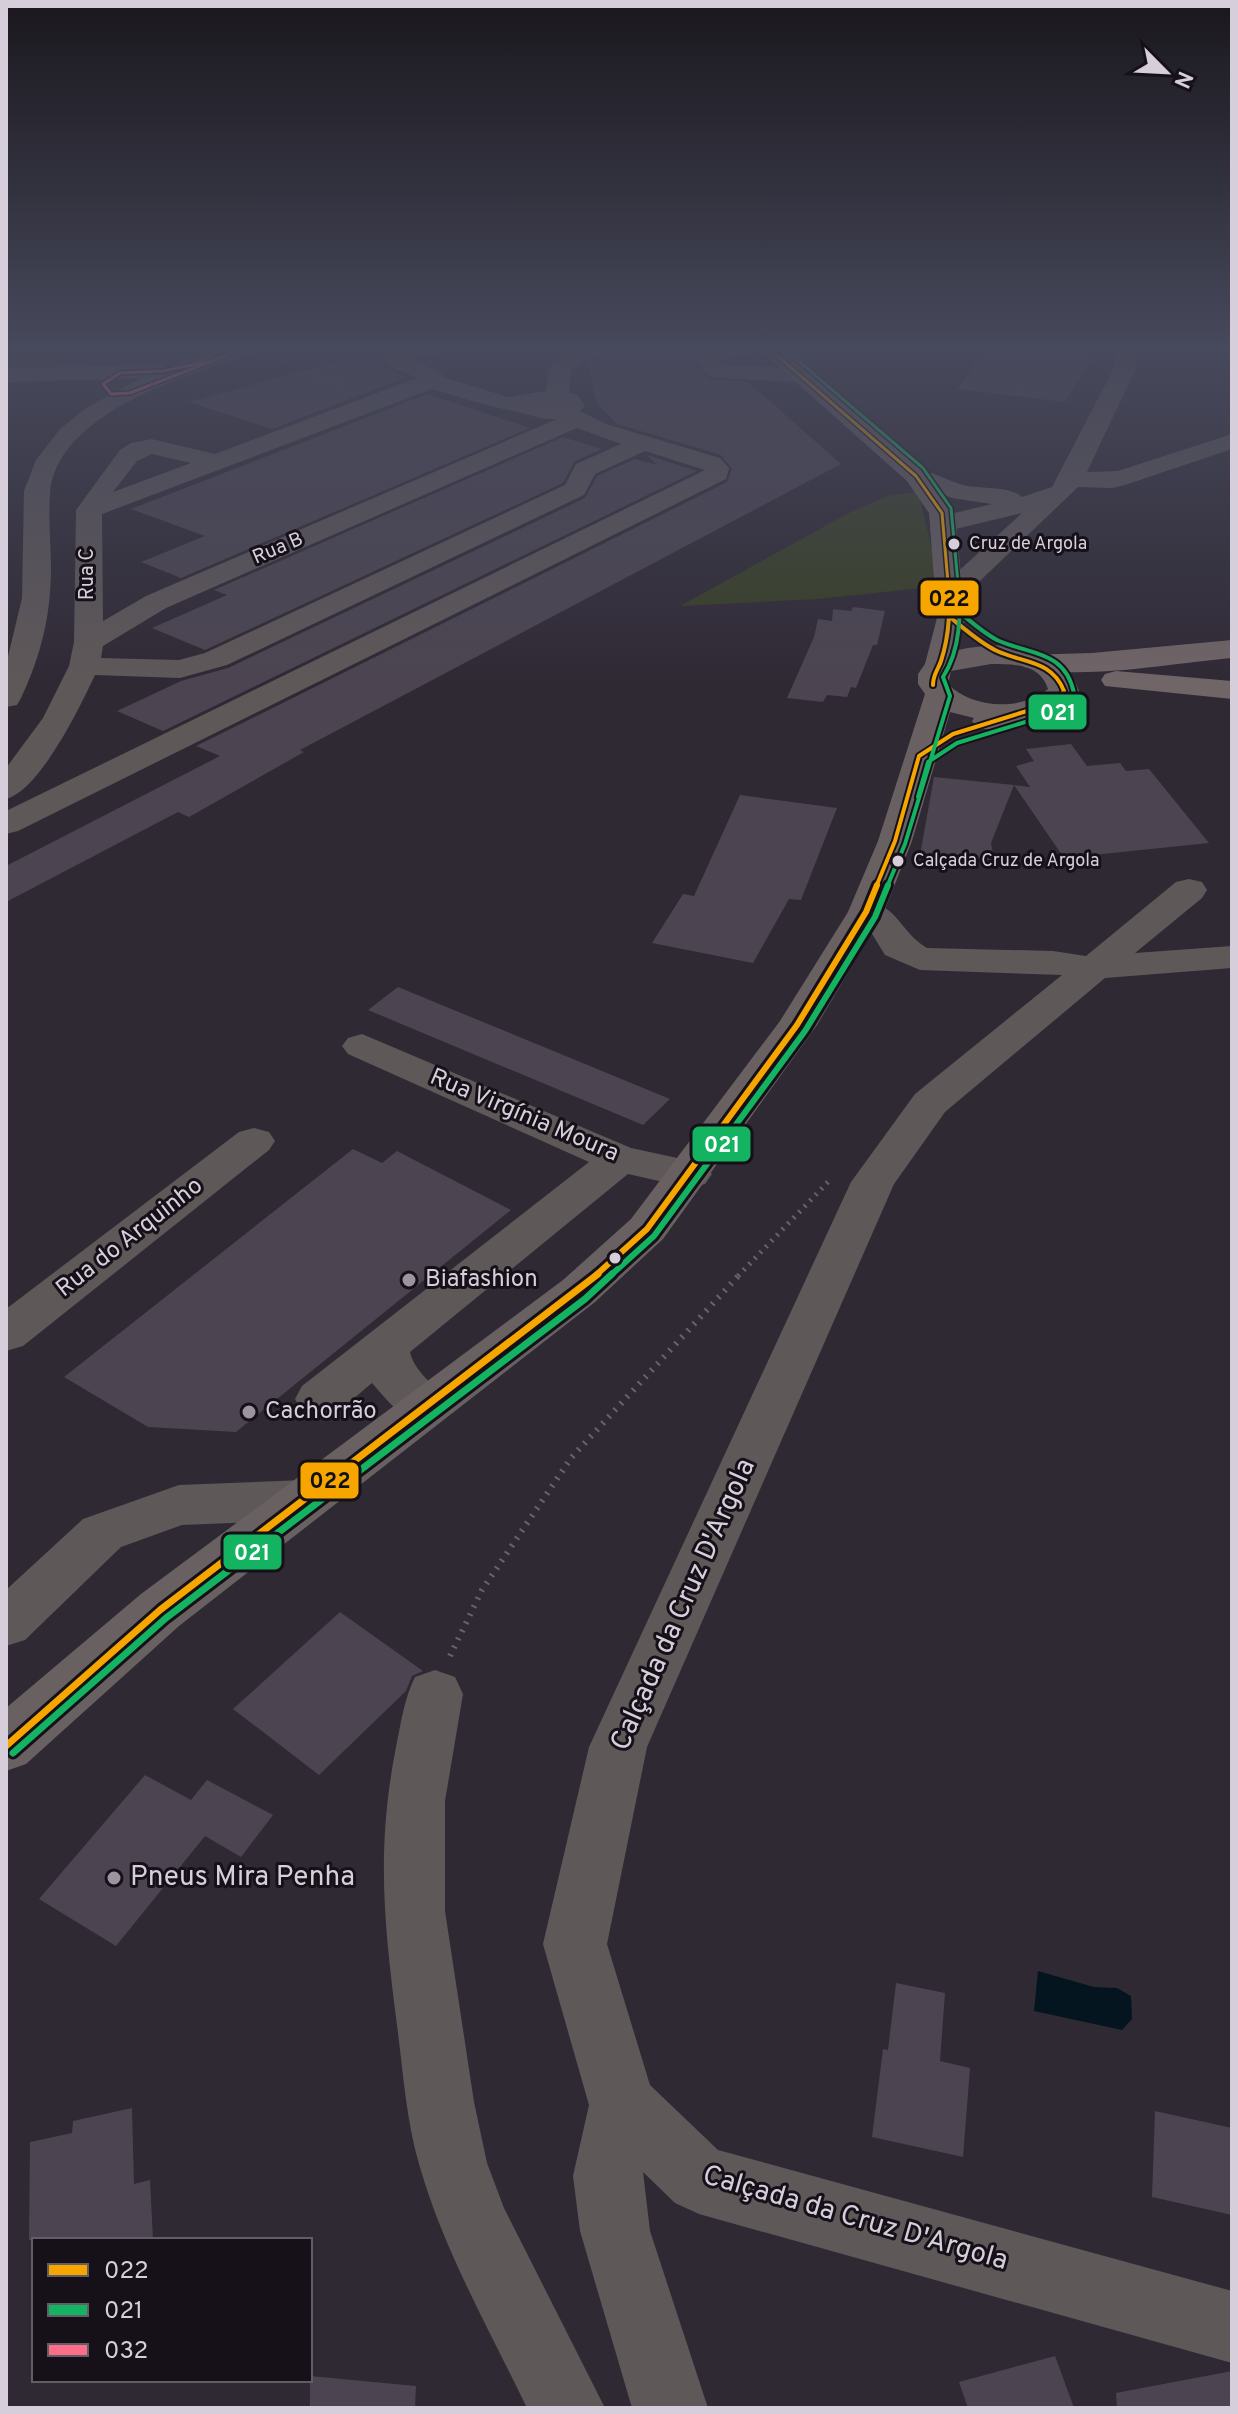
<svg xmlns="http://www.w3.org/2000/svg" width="1238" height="2414" font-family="Overpass,sans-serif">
	<rect width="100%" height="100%" fill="#2f2934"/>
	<path fill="#383f24" d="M6,347L36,359L121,366L6,369Z
		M918,492L941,586L818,599L680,606L847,514L890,495Z"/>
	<path fill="#04151f" d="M1038,1971L1094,1987L1117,1988L1131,1996L1132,2019L1122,2030L1034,2011Z"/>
	<path fill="#4c4551" d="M635,345H670L672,353L692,351L690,359L709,379L748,382L841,464L300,750L304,752L189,817L178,812L6,902V866L220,756L196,746L727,482L732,469L721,455L617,424L597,404L587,361L630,353Z
		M988,345H1100L1065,402L957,389Z
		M358,356L407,377L272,429L189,402Z
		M427,394L530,428L181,578L141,562L205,536L131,509Z
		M563,437L602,449L575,461L563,483L205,650L152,628L227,595L214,590Z
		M647,455L697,471L163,731L117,711L181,681L228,668L585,498L597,476L635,459L657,465Z
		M853,607L885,611L877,645H873L856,688L851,687L847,697L827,695L823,702L787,698L814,637L818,619L832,621L833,609L851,611Z
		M1071,744L1087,766L1120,763L1126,771L1149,769L1209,843L1064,858L1014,785L1030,787L1016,766L1034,761L1026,749Z
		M934,777L1014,785L991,843L994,860L920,855Z
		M740,795L837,808L801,900L789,899L753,963L652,943L683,894L694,896Z
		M398,987L670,1099L643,1125L368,1010Z
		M353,1149L382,1163L397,1151L511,1210L236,1432L148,1427L64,1377Z
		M340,1612L423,1671L412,1676L406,1691L319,1775L233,1709Z
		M145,1775L191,1800L207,1780L273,1815L241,1857L205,1836L116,1946L39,1899Z
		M896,1983L945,1993L940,2061L970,2068L963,2157L872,2137L883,2049L888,2050Z
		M132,2108L134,2184L150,2180L153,2240H29L30,2142L72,2133L73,2121Z
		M1155,2111L1232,2128V2215L1152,2197Z
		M1055,2356L1074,2408H968L959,2382Z
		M1232,2371V2408H1117L1116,2393Z
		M310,2376L416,2386L415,2408H310Z"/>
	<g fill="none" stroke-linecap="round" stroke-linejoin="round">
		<path stroke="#696366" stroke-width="3" stroke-dasharray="1 3" stroke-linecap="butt" d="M278,360L343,385"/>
		<path stroke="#696366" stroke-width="5" stroke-dasharray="2 6" stroke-linecap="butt" d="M738,1276L828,1182"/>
		<path stroke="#696366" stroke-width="6" stroke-dasharray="2 7" stroke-linecap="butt" d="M450,1656L482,1590L571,1458L740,1274"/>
		<path fill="#5f5859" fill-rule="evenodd" d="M232,345H265L262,350C197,371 55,411 50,494C48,519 51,544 51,568C51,615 41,656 21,698L17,705L6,707V665L22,598L24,491L36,460L60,429L86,408L141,378L6,382V368L159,364L168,367Z
			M414,345H451L448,350L412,359L440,372L443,377L508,397L546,391L549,368C569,340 601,345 632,345L629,350L584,359L571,370L569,393L577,395L585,406L580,411L606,424L720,458L729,468L726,479L18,831L6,834V811L705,470L645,451L595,474L584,495L227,665L180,678L95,675C80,707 40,790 6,799V768L43,718L69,666L74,642L76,510L120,450L131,443L152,439L215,454L417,378L387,365L384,360L387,352ZM432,389C459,397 486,406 514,411C528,414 541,420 557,419L146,596L103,621L102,514ZM577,428L621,444L576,464L565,485L205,653L179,660L101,658L103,646L166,608ZM152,454L191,463L113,492L137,461Z
			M727,345H770L767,350L719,360L724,365L799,368L810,375L799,382L718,378L710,376L692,357L695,352Z
			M1116,345H1138L1137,366L1087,472L1118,471L1232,434V449L1125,485L1112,488L1078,487L960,600L950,602L940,600L936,594L940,588L1022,513L943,532L934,530L930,524L934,518L992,504L952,498L907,481L903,476L907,471C928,466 947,482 967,486C984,489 1010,486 1022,497L1052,487L1115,366Z
			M1189,879L1202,882L1207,890L1202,898L1135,953L1232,946V968L1105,978L945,1112L894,1184L647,1747L607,1944L650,2085L718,2150L1232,2291V2363L699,2214L675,2203L643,2172L650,2231L708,2408H632L580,2231L573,2176L589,2105L543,1944L589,1747L851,1182L915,1094L1062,975L920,970L885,955L869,929L853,920L848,912L853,904C895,894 898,932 927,948L1053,951L1086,956L1176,882Z
			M362,1034L631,1148L705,1164L712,1174L705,1184L690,1188L628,1174L410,1352C415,1375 439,1386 451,1407L443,1420C409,1430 393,1407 372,1383C348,1402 335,1422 302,1412L295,1399L302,1386L589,1162L348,1054L342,1046L348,1038Z
			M254,1128L269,1132L275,1141L269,1150L23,1346L6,1351V1309L239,1132Z
			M304,1480L322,1486L330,1500L322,1514L304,1520L182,1525L121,1547L25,1640L6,1646V1590L83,1519L179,1485Z
			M435,1670L455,1677L463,1694L445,1801V1911L474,2102L487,2163L504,2208L605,2408H527C489,2329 443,2249 419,2164C406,2119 403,2071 397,2025C384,1924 376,1849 396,1747C401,1723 404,1699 415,1677Z"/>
		<path fill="#696062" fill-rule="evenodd" d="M754,345H778L925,471L955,513L965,618L958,650C1003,641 1062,642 1079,691C1063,714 1003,734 977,728L972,721L974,718L950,712L912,841L884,912L817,1025L663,1239L595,1302L179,1626L26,1764L6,1771V1708L141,1594L563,1280L631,1219L780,1021L848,912L878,841L925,694L918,684V674L925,664L937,618L929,513L907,481ZM991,664C1015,664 1040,664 1048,689C1022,711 972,709 948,684L951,671Z"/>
		<path fill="#706567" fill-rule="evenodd" d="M1232,640V658C1173,663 1081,681 1024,667L1020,661L1024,655L1092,653Z
			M1116,671L1232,681V699L1105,686L1101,680L1105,674Z"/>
		<g stroke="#161119" stroke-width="6">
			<path id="bus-1-far3" d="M765,345L916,476L942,513L948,583"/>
		</g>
		<g stroke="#161119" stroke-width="8">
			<path id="bus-1-far2" d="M933,685C933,674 938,670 941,661C950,633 950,609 948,581
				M876,887L895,841L919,756L953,734L1056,702L1064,691C1052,660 1023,663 997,651C980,643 966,630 951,618"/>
		</g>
		<g stroke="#161119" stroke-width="12">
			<path id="bus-1-far1" d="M595,1276L647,1229L797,1025L866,912L877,885"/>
		</g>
		<g stroke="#161119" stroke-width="13">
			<path id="bus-1" d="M6,1746L160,1610L598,1274"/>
		</g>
		<g stroke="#161119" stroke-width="6">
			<path id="bus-2-far3" d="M780,345L923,468L951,508L958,583"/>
		</g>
		<g stroke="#161119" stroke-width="8">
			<path id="bus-2-far2" d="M918,797L928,762L957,743L1061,711L1074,693C1065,650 1030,655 997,640C982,632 970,621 957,610
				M887,887L905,844L950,696L943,677C961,649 961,613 958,581"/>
		</g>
		<g stroke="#161119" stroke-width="12">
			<path id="bus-2-far1" d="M610,1276L654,1236L805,1031L875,917L888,885"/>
		</g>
		<g stroke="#161119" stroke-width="13">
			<path id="bus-2" d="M13,1753L166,1618L585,1299L612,1274"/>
		</g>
		<g stroke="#161119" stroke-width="6">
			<path id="bus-3" d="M205,362L163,371L120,373L103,384L111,394L130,393L253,345"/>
		</g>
		<use href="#bus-1-far3" stroke="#f7a600" stroke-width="3"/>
		<use href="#bus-1-far2" stroke="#f7a600" stroke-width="4"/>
		<use href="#bus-1-far1" stroke="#f7a600" stroke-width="6"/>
		<use href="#bus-1" stroke="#f7a600" stroke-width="7"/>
		<use href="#bus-2-far3" stroke="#13b361" stroke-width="3"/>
		<use href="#bus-2-far2" stroke="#13b361" stroke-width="4"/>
		<use href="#bus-2-far1" stroke="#13b361" stroke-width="6"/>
		<use href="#bus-2" stroke="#13b361" stroke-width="7"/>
		<use href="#bus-3" stroke="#fb6d88" stroke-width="3"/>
	</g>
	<linearGradient id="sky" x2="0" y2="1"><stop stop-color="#1a171d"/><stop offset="0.51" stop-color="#47495c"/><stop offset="1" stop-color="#47495c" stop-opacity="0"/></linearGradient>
	<rect width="1238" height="683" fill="url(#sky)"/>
	<g fill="#d6cfdb" stroke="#161119" stroke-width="3">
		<circle cx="954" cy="544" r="7"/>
		<circle cx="898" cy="861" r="7"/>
		<circle cx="615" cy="1258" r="7"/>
	</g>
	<g fill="#9c95a1" stroke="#161119" stroke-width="3">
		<circle cx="409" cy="1280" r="8"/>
		<circle cx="249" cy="1412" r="8"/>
		<circle cx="114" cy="1878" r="8"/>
	</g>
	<g text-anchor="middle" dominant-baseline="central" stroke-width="6" stroke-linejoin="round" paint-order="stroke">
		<g font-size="18" fill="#d6cfdb" stroke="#161119" text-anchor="start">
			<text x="969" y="544">Cruz de Argola</text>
			<text x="913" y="861">Calçada Cruz de Argola</text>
		</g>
		<g font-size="20" fill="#d6cfdb" stroke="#161119">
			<text transform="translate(278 549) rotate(-23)">Rua B</text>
			<text transform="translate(88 574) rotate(-90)">Rua C</text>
		</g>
		<g font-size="24" fill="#d6cfdb" stroke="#161119">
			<text transform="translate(524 1116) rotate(23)">Rua Virgínia Moura</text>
			<text transform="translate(130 1238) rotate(-38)">Rua do Arquinho</text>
		</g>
		<g font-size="24" fill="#d6cfdb" stroke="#161119" text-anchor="start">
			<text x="425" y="1280">Biafashion</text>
			<text x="265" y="1412">Cachorrão</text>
		</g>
		<g font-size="28" fill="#d6cfdb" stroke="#161119">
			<text transform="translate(684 1605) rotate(-66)">Calçada da Cruz D'Argola</text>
			<text transform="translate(855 2219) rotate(16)">Calçada da Cruz D'Argola</text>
		</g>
		<g font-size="28" fill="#d6cfdb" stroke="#161119" text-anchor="start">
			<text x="130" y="1878">Pneus Mira Penha</text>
		</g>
	</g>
	<g stroke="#161119" stroke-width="3">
		<rect x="919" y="579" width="61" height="38" rx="8" fill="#f7a600"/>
		<rect x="1027" y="693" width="61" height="38" rx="8" fill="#13b361"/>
		<rect x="691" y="1125" width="61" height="38" rx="8" fill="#13b361"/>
		<rect x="299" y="1461" width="61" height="39" rx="8" fill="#f7a600"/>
		<rect x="222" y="1533" width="61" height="38" rx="8" fill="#13b361"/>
	</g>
	<g font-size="22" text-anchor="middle" font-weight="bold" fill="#fff">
		<text x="1058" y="720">021</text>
		<text x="722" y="1152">021</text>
		<text x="252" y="1560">021</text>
	</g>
	<g font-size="22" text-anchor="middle" font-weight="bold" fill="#111">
		<text x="949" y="606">022</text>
		<text x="330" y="1488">022</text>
	</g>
	<rect width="1238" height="2414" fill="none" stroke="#d6cfdb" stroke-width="16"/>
	<rect x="32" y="2238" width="280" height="144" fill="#161119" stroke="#635d67" stroke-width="2"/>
	<rect x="48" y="2264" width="40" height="12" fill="#f7a600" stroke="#635d67" stroke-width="2"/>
	<text x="104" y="2278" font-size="24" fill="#d6cfdb">022</text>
	<rect x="48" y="2304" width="40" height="12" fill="#13b361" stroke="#635d67" stroke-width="2"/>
	<text x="104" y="2318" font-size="24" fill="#d6cfdb">021</text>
	<rect x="48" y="2344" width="40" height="12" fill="#fb6d88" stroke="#635d67" stroke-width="2"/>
	<text x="104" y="2358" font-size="24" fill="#d6cfdb">032</text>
	<g transform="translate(1166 72) rotate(114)" stroke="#161119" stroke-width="6" paint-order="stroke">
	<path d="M0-6L14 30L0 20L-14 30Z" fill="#d6cfdb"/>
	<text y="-12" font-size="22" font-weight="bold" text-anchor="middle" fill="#d6cfdb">N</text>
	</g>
</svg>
